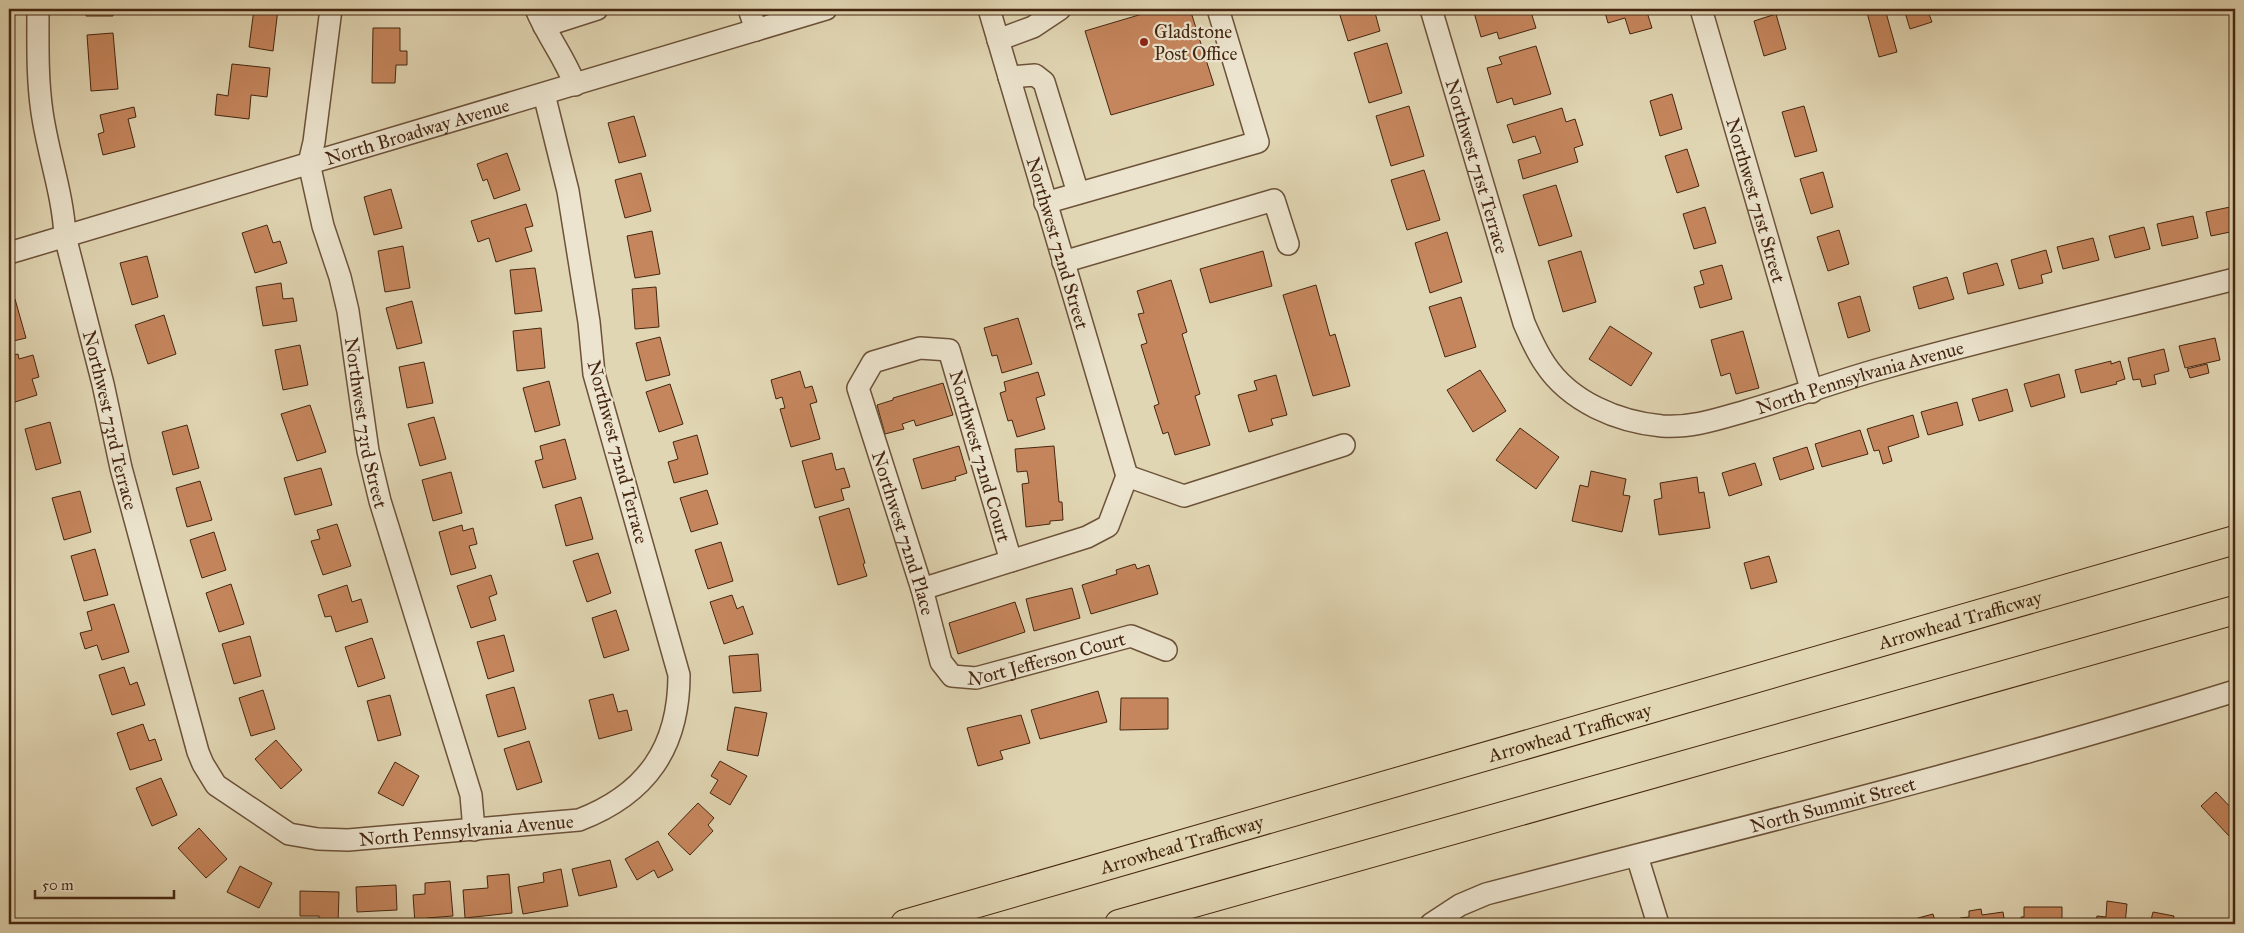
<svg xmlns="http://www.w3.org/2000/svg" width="2244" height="933" font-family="'IM FELL Great Primer',serif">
	<rect width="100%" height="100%" fill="#e1d6b3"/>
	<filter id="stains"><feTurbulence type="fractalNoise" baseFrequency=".004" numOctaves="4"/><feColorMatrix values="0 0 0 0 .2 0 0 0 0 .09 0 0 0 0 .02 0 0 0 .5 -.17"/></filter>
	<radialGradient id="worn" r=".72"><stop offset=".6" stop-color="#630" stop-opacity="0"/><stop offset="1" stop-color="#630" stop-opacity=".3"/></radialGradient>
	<path fill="#c6865d" stroke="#452610" d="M86,9H113V16H86Z
		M254,9H278L273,51L249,47Z
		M1159,9H1190L1214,85L1111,115L1085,31Z
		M1338,9H1374L1380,31L1348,41Z
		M1473,9H1530L1536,28L1499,39L1497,32L1481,37Z
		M1604,9H1646L1652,28L1630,34L1625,18L1608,23Z
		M1866,9H1885L1897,52L1879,57Z
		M1904,9H1927L1932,22L1910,29Z
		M1961,9H1976L1962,13Z
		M1776,14L1786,49L1764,56L1754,21Z
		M373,28H400V51H407V65H396L395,83H372Z
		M113,33L118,89L91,91L87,35Z
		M1387,43L1402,93L1369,103L1354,53Z
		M1536,46L1551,94L1514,105L1512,98L1497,103L1487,68L1502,64L1499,57Z
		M232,64L270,68L267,97L251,95L249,119L215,115L217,94L228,96Z
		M1672,94L1682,129L1660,136L1650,101Z
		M1409,106L1424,156L1391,166L1376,116Z
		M1804,106L1817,151L1795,157L1782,112Z
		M134,107L136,117L128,119L135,147L103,155L98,134L104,132L100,115Z
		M1562,108L1566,122L1575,119L1583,145L1574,148L1578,162L1523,179L1518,160L1541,153L1535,136L1513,143L1507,125Z
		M634,116L646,156L619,163L608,123Z
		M1687,149L1699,186L1677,193L1665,156Z
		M507,153L520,190L494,199L487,179L483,181L477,164Z
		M1424,170L1440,220L1407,230L1391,180Z
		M1823,172L1833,207L1811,214L1800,179Z
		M641,173L651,211L625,218L615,180Z
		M1556,185L1572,236L1539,246L1523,195Z
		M391,189L402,228L374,235L364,197Z
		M526,204L533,226L525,228L532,251L496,262L489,238L478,242L471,221Z
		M2235,206V231L2211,236L2206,212Z
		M1705,207L1716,243L1694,249L1683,214Z
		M2193,216L2198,238L2162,246L2157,224Z
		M267,225L273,243L280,241L287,263L255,273L242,233Z
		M2144,227L2150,249L2115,258L2109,236Z
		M1839,230L1849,264L1828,271L1817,237Z
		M652,231L660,274L635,278L627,236Z
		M1447,232L1462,282L1430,293L1415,243Z
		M2093,238L2099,260L2063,269L2057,247Z
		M403,246L410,288L385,292L378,251Z
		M2046,250L2052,272L2041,275L2043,283L2019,289L2011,260Z
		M1263,251L1272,286L1210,303L1200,269Z
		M1581,251L1596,302L1563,312L1548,261Z
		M147,256L158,297L132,305L120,263Z
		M1997,263L2004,285L1968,294L1963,273Z
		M1722,265L1732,299L1700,308L1694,287L1704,284L1700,271Z
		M535,268L542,311L515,314L510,270Z
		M1947,277L1954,299L1919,309L1913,287Z
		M1171,280L1187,332L1182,334L1200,394L1195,396L1210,445L1175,455L1168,432L1163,434L1154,406L1159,404L1141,345L1147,343L1138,314L1144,313L1137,291Z
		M281,283L283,299L293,298L297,321L263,326L256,287Z
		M1316,285L1330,336L1335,334L1350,386L1313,396L1283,295Z
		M656,287L659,327L635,329L632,289Z
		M1860,296L1870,331L1848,338L1838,303Z
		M1461,297L1476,347L1445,357L1429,307Z
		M15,299L26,338L9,342V301Z
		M412,301L422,343L397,349L386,308Z
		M164,315L176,354L148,364L135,325Z
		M1018,318L1032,364L1002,373L997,355L992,356L984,328Z
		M1610,326L1652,353L1631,386L1589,359Z
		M541,328L545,368L517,371L513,331Z
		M1743,331L1759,388L1736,394L1730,373L1721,376L1711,340Z
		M660,337L670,375L646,381L636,343Z
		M2215,338L2220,360L2185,368L2179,346Z
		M300,345L308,385L283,390L275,350Z
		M2164,349L2169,371L2154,375L2156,384L2142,387L2140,379L2133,380L2128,358Z
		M18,354L19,359L33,355L39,377L32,379L37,395L12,403L9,391V356Z
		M2111,361V364L2120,361L2125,379L2116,382L2117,384L2081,393L2075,370Z
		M424,362L433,403L407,408L399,367Z
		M2207,364L2209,373L2190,378L2187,369Z
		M1480,370L1506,411L1473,432L1447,390Z
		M800,371L805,388L812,386L817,402L810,404L820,439L791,447L780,409L785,408L782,397L776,399L771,380Z
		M1038,372L1045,395L1036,398L1045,429L1017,437L1012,420L1008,421L1000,393L1006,391L1004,382Z
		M2059,374L2065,397L2031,407L2024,384Z
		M1276,375L1287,415L1271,419L1273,425L1249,432L1238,395L1257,390L1254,381Z
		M549,381L560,425L535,432L523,388Z
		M943,383L953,415L916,426L914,420L902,424L904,429L885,434L877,405L893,400V398Z
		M670,384L683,424L659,432L646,392Z
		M2007,389L2013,411L1979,421L1972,399Z
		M1957,402L1963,425L1928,435L1921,412Z
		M310,405L326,452L297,461L281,414Z
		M1913,415L1919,437L1888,447L1892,461L1883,464L1879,450L1874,451L1867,429Z
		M434,417L446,459L420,466L408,424Z
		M50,422L61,463L36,470L25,429Z
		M187,425L199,468L173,475L162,432Z
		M1520,428L1559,457L1536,489L1496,460Z
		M1860,430L1868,454L1822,467L1815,444Z
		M697,435L708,474L674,483L668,462L678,459L673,442Z
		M565,439L576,479L543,488L535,461L543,459L540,446Z
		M959,446L967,473L955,477L956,480L922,489L913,459Z
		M1054,446L1059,502H1062L1063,520L1050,521V524L1026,527L1022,484L1029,483L1027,471L1017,472L1015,449Z
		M1807,447L1814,469L1780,480L1773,458Z
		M832,453L836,470L844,468L850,487L841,489L844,500L815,508L802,461Z
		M1755,463L1762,485L1729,496L1722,473Z
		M321,468L332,505L295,515L284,478Z
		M1591,471L1626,479L1623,495L1630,496L1622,532L1572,521L1580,485L1588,487Z
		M451,472L462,513L433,521L422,480Z
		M1697,477L1699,493L1704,492L1710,528L1659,535L1654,500L1662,498L1660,483Z
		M200,481L212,520L187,527L176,488Z
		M707,490L718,524L691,532L680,498Z
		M80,491L91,532L64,540L52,498Z
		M581,497L593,539L566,546L555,505Z
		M849,508L865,563L863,564L867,576L838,585L819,517Z
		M337,524L351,566L323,575L311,541L320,539L317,530Z
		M462,525L463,531L473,528L477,544L469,546L476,568L451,575L439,532Z
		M214,532L226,570L202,578L190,540Z
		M721,542L733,581L708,589L695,550Z
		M95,549L108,595L84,601L71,556Z
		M598,553L611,593L587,602L573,561Z
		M1769,556L1777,582L1751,589L1744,563Z
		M1135,564L1137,569L1149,565L1158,594L1091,614L1082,585L1117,574L1116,570Z
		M491,575L497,594L489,597L496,620L471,628L457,586Z
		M231,584L244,624L219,632L206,593Z
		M347,585L352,602L361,599L368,622L336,632L331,616L325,617L318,595Z
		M1072,588L1080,618L1034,631L1026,599Z
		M732,595L737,609L743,606L753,634L724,644L710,602Z
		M1015,602L1025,632L958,654L949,623Z
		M114,604L129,652L102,660L97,645L85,649L80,633L92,630L87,612Z
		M616,610L629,650L604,658L592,618Z
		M504,635L514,671L488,679L477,642Z
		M250,636L261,676L234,684L222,644Z
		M372,638L385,678L358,687L345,647Z
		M758,654L761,691L733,693L729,656Z
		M124,667L130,685L137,682L145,705L112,715L99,675Z
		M514,687L526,729L498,737L486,695Z
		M263,690L275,729L251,736L239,698Z
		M1098,691L1107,722L1040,739L1031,710Z
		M613,694L618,712L627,710L632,730L599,739L589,700Z
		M390,695L401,735L378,741L367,701Z
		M1121,698H1168V729L1120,730Z
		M735,707L767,713L758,756L727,750Z
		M1021,715L1030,743L1000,751L1003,759L978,766L967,728Z
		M143,724L149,741L155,739L162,760L130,770L117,733Z
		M276,740L302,770L281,789L255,759Z
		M529,741L542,782L517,790L504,749Z
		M720,761L747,776L730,805L710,793L718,780L711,776Z
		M395,762L419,776L403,806L378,793Z
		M161,778L177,815L152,826L136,788Z
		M2216,792L2235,812V830L2229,836L2201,806Z
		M698,803L714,818L708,825L713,831L690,855L668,834Z
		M199,828L227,859L206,878L178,848Z
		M658,841L673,870L658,878L654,870L637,880L625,859Z
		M610,860L617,887L579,896L572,869Z
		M240,866L272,883L259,908L227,892Z
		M561,869L568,906L523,914L518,887L544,882L543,873Z
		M509,874L512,913L465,918L463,890L488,888L487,876Z
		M450,881L453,916L427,918L428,924H415L413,895L425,894V883Z
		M396,885L397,910L357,912L356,887Z
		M300,891L339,892L338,924H319V916H300Z
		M2107,901L2127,904L2125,924H2086L2087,919L2096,920L2097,916L2106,917Z
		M2024,907H2062V924H2021V917H2024Z
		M1981,909L1982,915L2003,912L2005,924H1960V918L1969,917V911Z
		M2153,912L2174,916L2173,921L2188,924H2150Z
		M1933,914L1936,924H1896Z"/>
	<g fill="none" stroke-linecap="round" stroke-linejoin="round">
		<g stroke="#6c5239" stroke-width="24">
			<g id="minor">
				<path id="s1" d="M38,9C38,43 37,78 42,112C48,154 63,194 65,236L103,384L121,468L198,752L203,764L216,785L289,834L318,839L348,840L579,820C647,794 679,747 679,675L594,374L589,322L568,191L544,94"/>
				<path id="s2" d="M331,9L314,142L309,163L323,226L340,277L348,311L368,451L380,501L471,795L474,830"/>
				<path d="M536,9C547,36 565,58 575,85"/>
				<path d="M749,9L756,30"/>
				<path id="s3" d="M989,9L1127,476"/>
				<path id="s4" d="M1431,9L1524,323C1530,337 1536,351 1545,364C1570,402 1618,422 1662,426C1692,428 1718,419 1746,411C1795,397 1842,379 1891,366C2005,334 2121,308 2235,279"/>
				<path id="s5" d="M1701,9L1812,392"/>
				<path d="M544,26L597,9"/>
				<path d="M998,40L1033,27L1060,9"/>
				<path d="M1009,77L1035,75L1044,82L1078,193"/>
				<path d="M1045,203L1258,142L1218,9"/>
				<path id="s6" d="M9,253L826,9"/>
				<path d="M1063,262L1274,200L1288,244"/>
				<path d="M1127,476L1184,496L1344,445"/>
				<path id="s7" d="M1011,561L949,350L920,348L873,362L858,388L922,589L941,662L952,676L976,678L1131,636L1166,650"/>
				<path d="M922,589L1087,537L1108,526L1127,476"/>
				<path d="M1637,856L1658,924"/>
				<path id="s8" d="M1431,924L1460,905L1486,894C1736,829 1988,768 2235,691"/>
			</g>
		</g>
		<g stroke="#452610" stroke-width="30">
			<g id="highway">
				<path id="s9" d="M905,924L2235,540"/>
				<path d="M1119,924L2235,610"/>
			</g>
		</g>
		<use href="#minor" stroke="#ece4ce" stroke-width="21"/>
		<use href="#highway" stroke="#e1d6b3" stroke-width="28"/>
	</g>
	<circle fill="#8f2418" stroke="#ece4ce" stroke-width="2" cx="1144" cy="42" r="5"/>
	<g text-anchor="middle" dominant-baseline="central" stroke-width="4.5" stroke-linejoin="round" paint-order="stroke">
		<g font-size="19" fill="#452610" stroke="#ece4ce" text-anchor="start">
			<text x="1154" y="31">Gladstone<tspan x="1154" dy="22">Post Office</tspan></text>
		</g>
		<g font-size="19" fill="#452610" stroke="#ece4ce">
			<text stroke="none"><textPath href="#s6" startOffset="426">North Broadway Avenue</textPath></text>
			<text stroke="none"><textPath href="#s4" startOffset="164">Northwest 71st Terrace</textPath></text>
			<text stroke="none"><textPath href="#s5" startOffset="199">Northwest 71st Street</textPath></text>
			<text stroke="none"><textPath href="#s3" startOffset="244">Northwest 72nd Street</textPath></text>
			<text stroke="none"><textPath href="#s4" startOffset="715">North Pennsylvania Avenue</textPath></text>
			<text stroke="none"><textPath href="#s1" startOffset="419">Northwest 73rd Terrace</textPath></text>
			<text stroke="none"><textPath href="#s2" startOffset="422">Northwest 73rd Street</textPath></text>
			<text transform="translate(618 452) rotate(75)">Northwest 72nd Terrace</text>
			<text transform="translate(980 456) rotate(74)">Northwest 72nd Court</text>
			<text stroke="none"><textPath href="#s7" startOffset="480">Northwest 72nd Place</textPath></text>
			<text stroke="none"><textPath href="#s9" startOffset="1098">Arrowhead Trafficway</textPath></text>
			<text stroke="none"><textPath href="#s7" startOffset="729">Nort Jefferson Court</textPath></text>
			<text stroke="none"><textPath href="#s9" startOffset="692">Arrowhead Trafficway</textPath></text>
			<text stroke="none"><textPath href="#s8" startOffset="421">North Summit Street</textPath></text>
			<text stroke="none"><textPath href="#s1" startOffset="1066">North Pennsylvania Avenue</textPath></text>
			<text stroke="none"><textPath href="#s9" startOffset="288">Arrowhead Trafficway</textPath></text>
		</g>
	</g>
	<rect width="2244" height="933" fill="none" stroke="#e1d6b3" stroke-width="30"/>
	<rect x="10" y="10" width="2224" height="913" fill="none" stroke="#452610" stroke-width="2.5"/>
	<rect x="15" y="15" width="2214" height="903" fill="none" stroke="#452610"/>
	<path d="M35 890v8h139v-8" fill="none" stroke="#452610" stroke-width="2.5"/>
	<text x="42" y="890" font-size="15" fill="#452610" stroke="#ece4ce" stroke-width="4" paint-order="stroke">50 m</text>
	<rect width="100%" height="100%" filter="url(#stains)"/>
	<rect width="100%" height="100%" fill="url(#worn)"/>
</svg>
